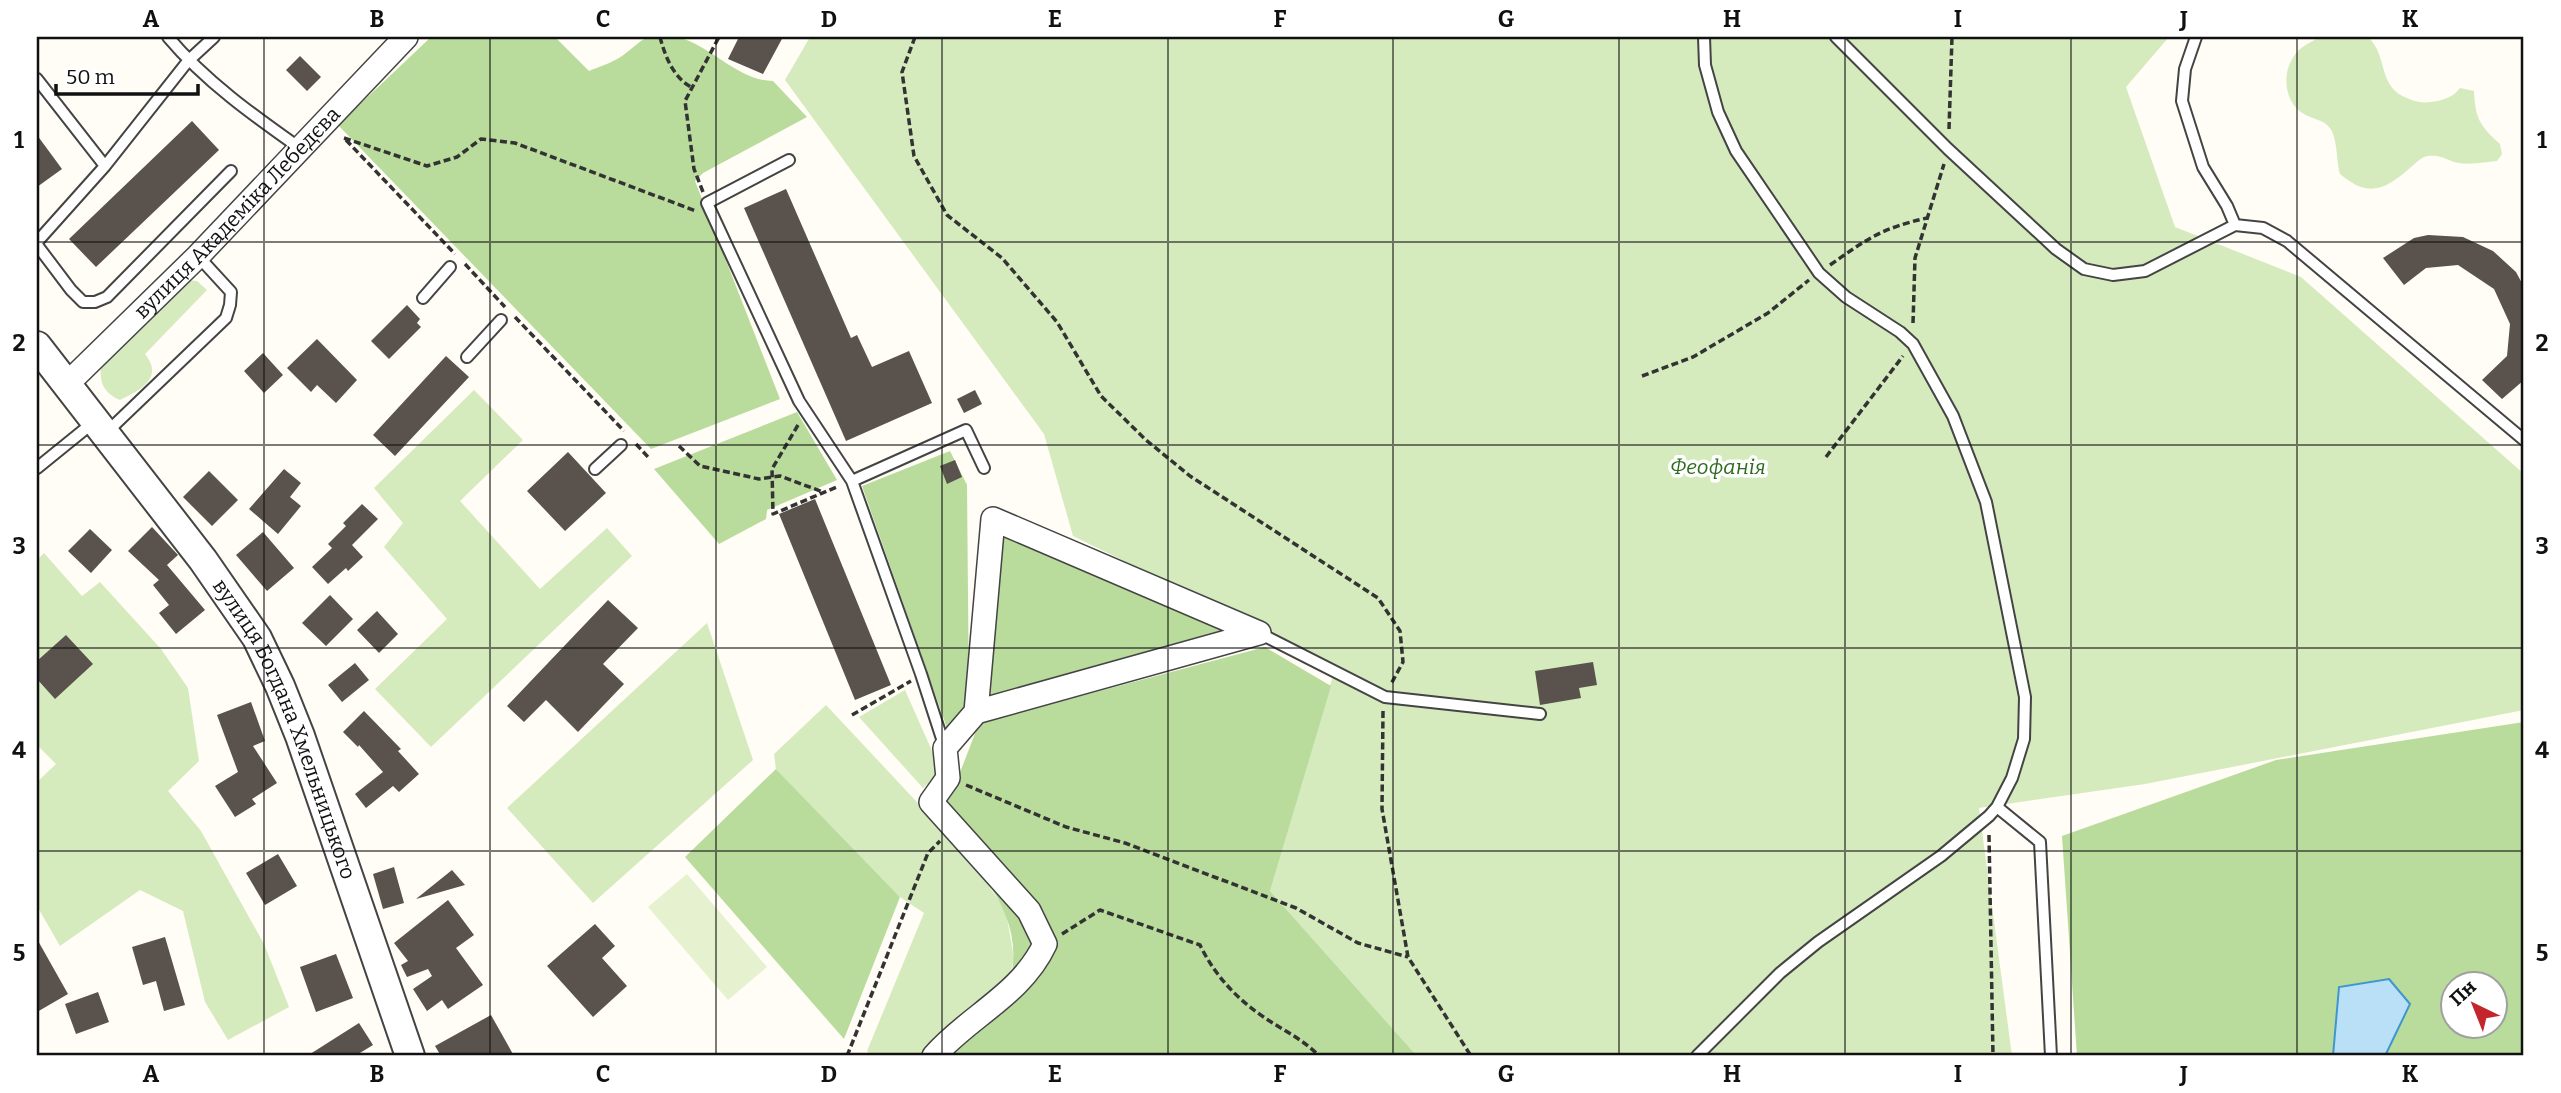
<svg xmlns="http://www.w3.org/2000/svg" width="2561" height="1093" font-family="Bitter,serif">
	<rect width="100%" height="100%" fill="#fffdf5"/>
	<path fill="#d5ebbd" d="M810,37H2169L2126,87L2175,227L2301,277L2524,474V710L2145,784L1979,808L2012,1056H1417L1270,891L1336,665L1073,536L1044,434L785,80Z
		M2320,37H2368C2389,56 2376,87 2409,99C2416,102 2424,103 2431,102C2444,100 2452,98 2460,88L2474,91C2475,118 2480,126 2500,144L2502,154L2497,161C2486,162 2470,165 2459,163C2447,161 2442,154 2428,156C2421,157 2416,163 2410,168C2385,190 2368,198 2340,174C2336,161 2338,137 2329,127C2322,119 2312,119 2304,114C2283,102 2281,70 2297,52C2302,46 2313,41 2320,37Z
		M188,280L197,281L207,290L145,354C164,378 141,390 120,400C105,394 99,383 101,367Z
		M474,390L523,440L460,501L540,589L607,528L632,556L431,747L375,689L447,619L384,547L403,523L374,488Z
		M44,553L82,596L100,582L161,649L188,688L199,761L168,791L201,831L264,944L289,1007L228,1040L205,1002L183,911L140,890L60,946L37,906V782L56,764L37,745V560Z
		M707,623L753,760L593,903L507,808Z
		M905,690L941,771L923,788L859,717Z
		M826,705L974,863L1006,912L1014,958L1005,997L932,1056H872L867,1051L924,913L900,897L776,769L774,754Z"/>
	<path fill="#b9dc9c" fill-rule="evenodd" d="M431,37H555L589,71C598,67 609,64 619,58C628,53 639,40 649,37C697,24 729,81 773,81L807,117L703,173L695,181L780,399L651,449L338,125Z
		M797,412L837,480L767,510L766,519L719,544L654,469Z
		M950,451L967,485L969,705L948,731L862,486Z
		M1004,536L1222,630L989,695Z
		M1265,647L1331,686L1270,891L1417,1056H945C956,1045 1000,1006 1005,995C1035,923 979,867 933,820L951,796L979,723Z
		M2524,722V1056H2077L2062,836L2276,760ZM2452,984H2494V1026H2452Z
		M776,769L900,897L844,1039L685,857Z"/>
	<path fill="#e6f2cf" d="M687,874L767,967L728,1000L648,907Z"/>
	<path fill="#b9e0f7" stroke="#3f96cf" stroke-width="2" d="M2389,979L2410,1004L2385,1056H2333L2339,987Z"/>
	<path fill="#5a524d" d="M739,37H783L763,74L728,59Z
		M300,56L321,77L307,91L286,70Z
		M192,121L219,150L96,267L69,239Z
		M37,135L62,169L37,187Z
		M786,189L851,338L857,335L872,367L909,351L932,403L846,441L744,208Z
		M2428,235L2463,237L2493,251L2516,272L2524,287V380L2502,399L2482,380L2507,356L2510,324L2494,289L2458,265L2426,268L2404,285L2383,258L2414,238Z
		M407,305L420,319L417,323L421,327L389,359L371,341Z
		M317,339L357,380L336,403L317,385L311,392L287,368Z
		M263,353L283,375L264,393L244,371Z
		M446,356L469,377L395,456L373,435Z
		M975,390L982,404L964,413L957,399Z
		M568,452L606,493L565,531L527,491Z
		M955,460L962,477L947,484L940,466Z
		M284,469L301,483L290,497L301,506L278,534L249,509Z
		M209,471L238,500L212,526L183,497Z
		M815,499L891,685L855,700L779,514Z
		M362,504L378,519L352,545L363,557L348,571L346,568L328,584L312,567L332,548L328,544L346,526L343,523Z
		M152,527L178,555L167,565L205,610L176,634L159,613L169,605L153,585L159,580L128,551Z
		M90,529L112,550L91,573L68,551Z
		M263,532L294,568L267,591L236,555Z
		M330,595L353,619L326,646L302,623Z
		M608,600L638,628L603,664L624,684L578,732L546,700L524,722L507,706Z
		M377,611L398,634L379,653L357,630Z
		M66,635L93,664L55,699L37,679V661Z
		M1593,662L1597,685L1579,688L1581,698L1540,705L1535,671Z
		M355,663L369,680L342,702L328,685Z
		M251,702L265,741L253,746L277,783L252,799L256,804L235,817L215,786L238,772L217,715Z
		M364,711L401,749L398,751L419,774L399,792L393,786L366,808L355,794L383,772L359,745L358,747L343,732Z
		M278,854L297,886L265,905L246,873Z
		M394,867L404,903L383,909L373,874Z
		M452,870L465,885L416,899Z
		M448,900L474,935L456,948L483,985L448,1009L442,1000L427,1011L413,989L432,976L428,969L407,977L401,965L408,961L394,943Z
		M595,924L615,946L602,958L627,986L593,1017L547,966Z
		M165,937L185,1005L164,1011L156,981L143,985L132,947Z
		M37,939L68,994L37,1012Z
		M336,954L353,998L316,1012L300,967Z
		M98,992L109,1022L76,1034L65,1004Z
		M491,1015L514,1056H441L435,1046Z
		M359,1023L373,1045L355,1056H307Z"/>
	<g fill="none" stroke-linecap="round" stroke-linejoin="round">
		<g stroke="#444" stroke-width="14">
			<path id="service" d="M168,37C205,81 254,116 301,149
				M1836,37L1948,149L2056,249L2084,269L2113,275L2145,271L2235,225L2263,228L2287,241L2524,440
				M2196,37L2185,69L2182,101L2203,167L2227,206L2235,225
				M37,79L105,166
				M789,160L707,203L799,401L852,481L966,430L984,468
				M37,242L105,166L188,61L214,37
				M37,245L71,290L83,302H95L107,297L231,171
				M423,298L450,267
				M467,357L501,320
				M107,432L226,318L230,305L231,292L198,256
				M37,468L95,421
				M595,469L621,445
				M852,481L921,674L945,748
				M1259,633L1385,697L1540,714
				M1997,807L2040,842L2051,1056
				M1697,1056L1780,973L1818,942L1941,856L1989,816L1997,807L2012,778L2024,739L2025,697L1986,502L1953,416L1913,344L1900,332L1846,297L1819,273L1736,151L1718,112L1705,65L1704,37"/>
		</g>
		<g stroke="#444" stroke-width="26">
			<g id="minor">
				<path id="s1" d="M66,385L198,256L406,37"/>
				<path d="M934,1056C969,1016 1021,995 1045,944L1029,911L931,802L948,778L945,748L976,712L1259,633L993,519L976,712"/>
			</g>
		</g>
		<g stroke="#444" stroke-width="32">
			<g id="tertiary">
				<path id="s2" d="M37,346L203,560L257,638L280,686L300,736L410,1056"/>
			</g>
		</g>
		<path stroke="#333" stroke-width="3.5" stroke-dasharray="7 3.5" stroke-linecap="butt" d="M660,37C665,56 673,77 691,87
			M915,37L902,72L914,156L947,215L1002,258L1057,322L1101,396L1146,440L1190,476L1378,598L1400,631L1403,662L1391,684
			M1949,129L1952,37
			M344,138L427,166L457,157L481,139L515,143L696,211
			M346,140L455,254
			M703,192L694,169L685,101L719,37
			M465,264L505,307
			M1830,265C1867,239 1882,228 1927,218
			M515,317L624,431
			M1913,323L1915,258L1944,164
			M1642,376L1693,357L1768,313L1809,280
			M798,425L772,469L773,514L839,486
			M636,444L649,458
			M679,446L700,466L759,479L780,476L823,492
			M1826,457L1903,356
			M1383,711L1382,809L1408,957L1471,1056
			M852,715L911,681
			M966,785L1066,827L1125,843L1296,908L1358,943L1408,957
			M1989,835L1993,1056
			M1062,934L1100,910L1200,945C1215,976 1237,999 1265,1018C1283,1030 1304,1040 1319,1056
			M847,1056L928,853L940,841"/>
		<use href="#service" stroke="#fff" stroke-width="10"/>
		<use href="#minor" stroke="#fff" stroke-width="23"/>
		<use href="#tertiary" stroke="#fff" stroke-width="28"/>
	</g>
	<path fill="none" stroke="#111" stroke-width="2" stroke-opacity="0.55" d="M264,37V1056M490,37V1056M716,37V1056M942,37V1056M1168,37V1056M1393,37V1056M1619,37V1056M1845,37V1056M2071,37V1056M2297,37V1056M37,242H2524M37,445H2524M37,648H2524M37,851H2524"/>
	<g text-anchor="middle" dominant-baseline="central" stroke-width="7" stroke-linejoin="round" paint-order="stroke">
		<g font-size="21" fill="#111" stroke="#fff">
			<text stroke="none"><textPath href="#s1" startOffset="243">вулиця Академіка Лебедєва</textPath></text>
			<text stroke="none"><textPath href="#s2" startOffset="460">вулиця Богдана Хмельницького</textPath></text>
		</g>
		<g font-size="21" font-style="italic" fill="#2f6b1f" stroke="#fff">
			<text x="1718" y="467">Феофанія</text>
		</g>
	</g>
	<rect width="2561" height="1093" fill="none" stroke="#ffffff" stroke-width="77"/>
	<g transform="translate(2474 1005) rotate(317)"><circle r="33" fill="#ffffff" stroke="#a0a0a0" stroke-width="2"/>
	<path d="M0-5L12 26L0 18L-12 26Z" fill="#c4262e"/>
	<text y="-10" font-size="19" font-weight="bold" text-anchor="middle" fill="#111111">Пн</text>
	</g>
	<path d="M56 84v10h142v-10" fill="none" stroke="#111111" stroke-width="3.5"/>
	<text x="66" y="84" font-size="21" fill="#111111" stroke="#ffffff" stroke-width="5" paint-order="stroke">50 m</text>
	<rect x="38" y="38" width="2484" height="1016" fill="none" stroke="#111" stroke-width="2.5"/>
	<g font-size="23" text-anchor="middle" font-weight="bold" fill="#111">
		<text x="151" y="27">A</text>
		<text x="377" y="27">B</text>
		<text x="603" y="27">C</text>
		<text x="829" y="27">D</text>
		<text x="1055" y="27">E</text>
		<text x="1280" y="27">F</text>
		<text x="1506" y="27">G</text>
		<text x="1732" y="27">H</text>
		<text x="1958" y="27">I</text>
		<text x="2184" y="27">J</text>
		<text x="2410" y="27">K</text>
		<text x="19" y="148">1</text>
		<text x="2542" y="148">1</text>
		<text x="19" y="351">2</text>
		<text x="2542" y="351">2</text>
		<text x="19" y="554">3</text>
		<text x="2542" y="554">3</text>
		<text x="19" y="758">4</text>
		<text x="2542" y="758">4</text>
		<text x="19" y="961">5</text>
		<text x="2542" y="961">5</text>
		<text x="151" y="1082">A</text>
		<text x="377" y="1082">B</text>
		<text x="603" y="1082">C</text>
		<text x="829" y="1082">D</text>
		<text x="1055" y="1082">E</text>
		<text x="1280" y="1082">F</text>
		<text x="1506" y="1082">G</text>
		<text x="1732" y="1082">H</text>
		<text x="1958" y="1082">I</text>
		<text x="2184" y="1082">J</text>
		<text x="2410" y="1082">K</text>
	</g>
</svg>
